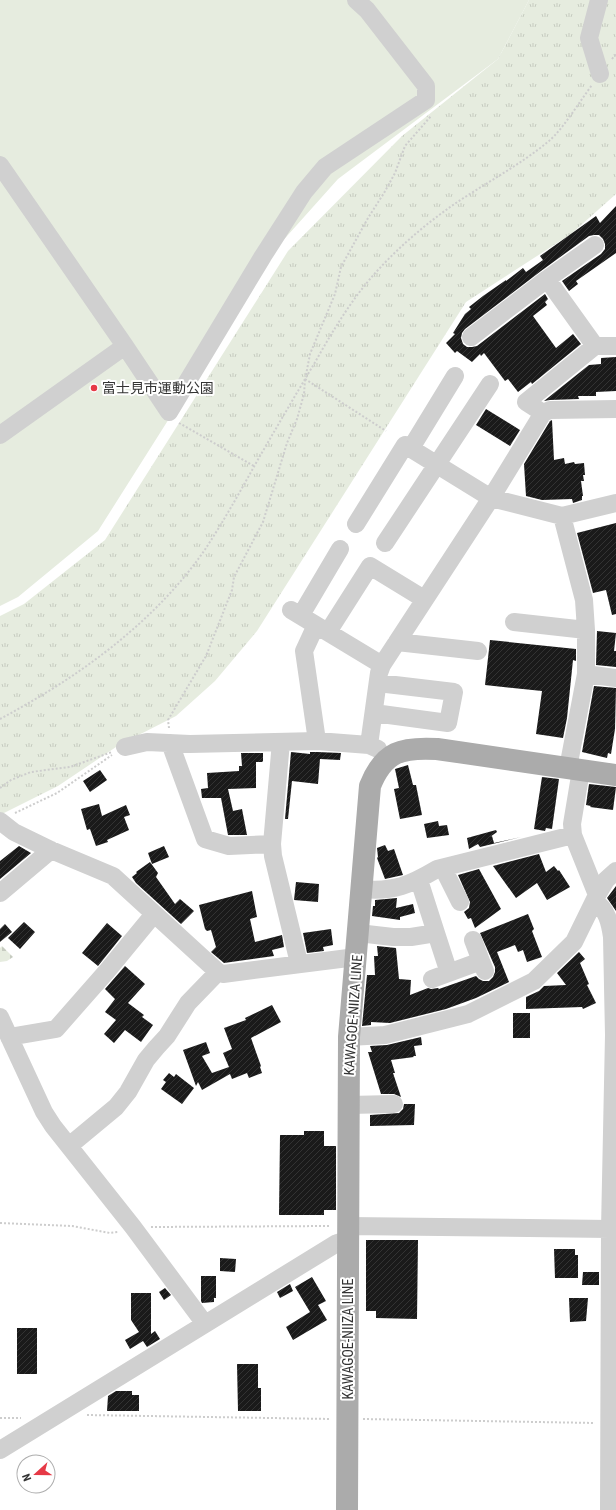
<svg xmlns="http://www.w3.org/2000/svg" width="616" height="1510" font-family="'Roboto Condensed','Noto Sans JP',sans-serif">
	<defs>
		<pattern id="grass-tufts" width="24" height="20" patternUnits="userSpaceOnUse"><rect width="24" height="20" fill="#e6ecdf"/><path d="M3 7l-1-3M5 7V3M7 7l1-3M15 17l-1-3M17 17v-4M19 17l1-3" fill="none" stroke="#c6cbc0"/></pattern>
		<pattern id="cemetery-stones" width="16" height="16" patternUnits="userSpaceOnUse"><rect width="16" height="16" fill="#e6ecdf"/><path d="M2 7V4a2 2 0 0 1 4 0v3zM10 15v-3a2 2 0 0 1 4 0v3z" fill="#c6cbc0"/></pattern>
		<pattern id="building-hatch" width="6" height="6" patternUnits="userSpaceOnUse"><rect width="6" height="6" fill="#1a1a1a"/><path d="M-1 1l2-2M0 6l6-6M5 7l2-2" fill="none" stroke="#333"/></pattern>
	</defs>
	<rect width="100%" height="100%" fill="#fff"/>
	<path fill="url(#grass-tufts)" d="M529,0H616V194L571,234L466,302L257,631L215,681L176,716L119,745L58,786L0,815V616L24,604L105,540L288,251L402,136L498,59Z"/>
	<path fill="url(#cemetery-stones)" d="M2,946L13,957L7,961L0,962V948Z"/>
	<path fill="#e6ecdf" d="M0,0H529L498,59L338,179L279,245L98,531L18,597L0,606Z"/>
	<path fill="url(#building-hatch)" d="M616,206V253L576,281L578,284L569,291L562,281L601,254L605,249V244L603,239L599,235H594L589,236L541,271L465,329L462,333L461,338L463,344L467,347H472L477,346L545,294L548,299L545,302L547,305L533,316L556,348L573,334L581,344L532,384L531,382L518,392L508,379L505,381L484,353L481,356L480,354L472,362L457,351L455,353L446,343L455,334L453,333L465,314L471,309L469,307L483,296L506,280V281L523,268L526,272L543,260L540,256L596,216L600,223Z
		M616,357V391L596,392V396H578L579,399L550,400L544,401L589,365L601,364V358Z
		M486,409L520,430L510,446L476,425Z
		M552,420L554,460L564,458L565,464L574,462L575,464L584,463L585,475H583L584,481H581L583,496H582V500L573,503L572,499L542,500L526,496L524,464L550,421Z
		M616,523V614L612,615L606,590L593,593L577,533Z
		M597,631L616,633L614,651H616V667L596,665Z
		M490,640L576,649V661L573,660L567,718L563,738L536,734L542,691L485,685Z
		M594,686L616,688L615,729L611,754L608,753L607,758L582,752Z
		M291,752L310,754V752H317L341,753L340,760L320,759L318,784L292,781L288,819H285Z
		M241,753H263V761L262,762H256V788L228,789L233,811L242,809L247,835H228L221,798H202L201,789L208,788L207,773L239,771V766H242Z
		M408,765L413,785H416L422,815L400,819L394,789L399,788L395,769Z
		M100,770L107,780L90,792L83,781Z
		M542,777L559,779L552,829L546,828L545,831L534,829Z
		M589,784L616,787L613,810L590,807L591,806L586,805Z
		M99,804L102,816L126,805L130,815L124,817L129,830L107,840L108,842L96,846L90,829L87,830L81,809Z
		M438,821L439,826L447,825L449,835L427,838L424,824Z
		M496,830L497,832L490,837L492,836L494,843L521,837L480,847L478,844L469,849L467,838Z
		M385,845L388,851L394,849L403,875L385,879L377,858L378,857L377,848Z
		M19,846L31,853L0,879V861Z
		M164,846L169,857L152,864L148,853Z
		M539,854L546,872L554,866L558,871L559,870L570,887L547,900L537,883L516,898L493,866Z
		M150,862L158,873L156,877L175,904L180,899L194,911L181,924L136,883L132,877L137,873L136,872Z
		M479,869L501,909L475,928L471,918L468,919L464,912L469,908L470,902L458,875Z
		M296,882L319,884L318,902L294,900Z
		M616,886V911L607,898Z
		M252,891L257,917L250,919L255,942L282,935L284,947L272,950L274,956L224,963L211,952L216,947L211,930L207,931L205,929L199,905Z
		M397,898L396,908L413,904L415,913L400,917V920L372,916L373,906H375V900Z
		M528,914L534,929L532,931L542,957L527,962L523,950L518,952L515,945L497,952L509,982L476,998L446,1009L390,1023L371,1022V1025L362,1026L367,975H375L374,956H378L377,946L396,948L399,979L411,980L410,995L428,988L431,989L438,988L439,989L476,976L479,979L483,981H489L493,977L495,972V967L480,933Z
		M24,922L35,932L20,949L8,938Z
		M107,923L122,936L98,966L82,953Z
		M5,924L12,932L0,942V929Z
		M331,929L333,945L323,947L324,951L307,953L303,933Z
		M579,952L585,959L580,963L589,984L587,985L596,1003L583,1009L582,1007L526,1009V997L539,991L544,986L566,985L557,973Z
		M125,966L145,984L128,1003L144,1015L142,1017L153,1025L141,1042L125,1030L114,1043L104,1034L116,1020L105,1012L115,999L105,989Z
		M272,1005L281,1022L251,1038L261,1066L260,1067L262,1073L249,1078L247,1073L232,1079L230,1074L202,1090L198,1082L196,1086L183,1050L206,1042L210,1053L202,1056L212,1073L229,1067L223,1053L232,1049L224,1028L246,1020L245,1018Z
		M513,1013H530V1038H513Z
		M421,1037L422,1045L414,1046L416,1056H413L414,1057L391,1060L395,1073H393L401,1097L394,1094H381L368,1052H372L370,1046L387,1045Z
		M169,1073L174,1077L176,1074L194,1088L182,1104L161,1089L166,1082L163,1080Z
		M404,1104H415L414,1125L370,1126V1115L399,1113L403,1109Z
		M304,1131H324V1146H336V1210H324V1215H279L280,1135H304Z
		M366,1240H418L417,1319L376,1318V1311H366Z
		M554,1249H575V1255H578V1278H555Z
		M220,1258L236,1259L235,1272L220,1271Z
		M583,1272H599V1285H582Z
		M201,1276H216V1298H214V1302L202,1303L201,1301Z
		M312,1277L326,1301L318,1305L327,1320L293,1340L286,1327L310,1312L295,1287Z
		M290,1284L293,1291L280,1298L277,1292Z
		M165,1288L171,1295L164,1300L159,1292Z
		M131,1293H151V1334L155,1331L160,1339L147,1347L143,1341L130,1349L125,1340L139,1332L131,1320Z
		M569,1298H588L586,1321L570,1322Z
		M17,1328H37V1374H17Z
		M237,1364H258V1388H261V1411H238Z
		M116,1391H132V1395H139V1411H107L108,1396Z"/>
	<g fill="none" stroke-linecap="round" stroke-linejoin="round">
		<path stroke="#cdcdcd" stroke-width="2" stroke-dasharray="2 2" stroke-linecap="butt" d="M612,59L616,54
			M306,375L310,354L335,294L341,267L368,218L384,193L395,173L405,146L431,116
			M305,379L386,431
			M179,423L254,466
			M0,719C77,678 153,624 204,551C224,521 242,488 260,456C278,425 296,394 314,364C331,334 348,305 370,279C394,251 423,226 453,205C484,184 520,165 549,141C563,129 580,101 592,85
			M169,728L168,720L206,656L232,590L234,577L263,522L287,443L297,419L304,394L305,380
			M0,788L11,780L31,772L70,767L112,752
			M15,813L57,793L112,755
			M0,1223L72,1226L110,1233L118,1232
			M151,1227L331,1226
			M87,1415L331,1419
			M0,1418H21
			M363,1419L595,1423"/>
		<path stroke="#d0d0d0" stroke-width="18" d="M599,0L589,38L600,74
			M0,165L125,346L169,412L263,256L304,192L325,167L426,100V86L367,10L356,0
			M547,279L595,346
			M471,337L547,279L595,245
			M543,413L526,402L595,346H616
			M0,435L125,346
			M411,448L455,376
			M562,516L584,600L586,630V674L568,768
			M356,524L405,445L491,498L562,516L616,503
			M385,543L490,384
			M291,610L382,665
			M301,615L340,549
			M514,622L586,630
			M316,625L304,651L317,741
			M328,632L370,566L424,599
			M397,642L478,651
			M586,674L616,678
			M374,713L448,723L454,692L378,683
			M281,742L272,844L273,856L299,963
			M170,743L205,839L229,846L272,844
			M369,745L379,673L382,665L491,498L543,413L550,410L616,409
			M125,747L147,742L190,744L317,741L369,745L378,749
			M581,770L572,824L573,835L597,895
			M0,821L14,832L51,850L113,876L218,972L223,974L356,957
			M443,868L460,902
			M362,889C394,892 410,885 437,869L573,835
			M0,893L51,850
			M594,901C607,909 610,923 612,937L614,1035L610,1229L609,1510
			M358,933L393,937H411L436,933L419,880
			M436,933L449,973
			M473,940L481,961
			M432,979L481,961L485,971
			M0,1017L44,1112L53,1126L133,1227L205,1324
			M9,1037L56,1029L107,971L154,914
			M349,1037L385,1035L468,1014L534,981L574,942L597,895L606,880L616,871
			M348,1105L394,1104
			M69,1146L116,1107L128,1092L146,1060L156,1048L167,1036L188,1003L218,972
			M348,1226L610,1229
			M0,1450L337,1243L347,1240"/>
		<path stroke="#ababab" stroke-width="22" d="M347,1510L349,1037L370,786C384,751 402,747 437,749L616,775"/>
	</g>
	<circle fill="#e63946" stroke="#fff" stroke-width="1.5" cx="94" cy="388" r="4"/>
	<g text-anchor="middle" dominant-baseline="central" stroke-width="4" stroke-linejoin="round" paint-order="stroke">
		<g font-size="14" fill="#333" stroke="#fff" text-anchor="start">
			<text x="102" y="388">富士見市運動公園</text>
		</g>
		<g font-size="14" fill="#333" stroke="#fff">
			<text transform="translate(353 1015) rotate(-86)">KAWAGOE-NIIZA LINE</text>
			<text transform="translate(348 1339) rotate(-90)">KAWAGOE-NIIZA LINE</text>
		</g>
	</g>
	<g transform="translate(36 1474) rotate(249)"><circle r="19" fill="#ffffff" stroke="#adadad"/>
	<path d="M0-3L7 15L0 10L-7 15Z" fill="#e63946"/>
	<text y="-6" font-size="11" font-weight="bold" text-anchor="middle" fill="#333333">N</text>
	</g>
</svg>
